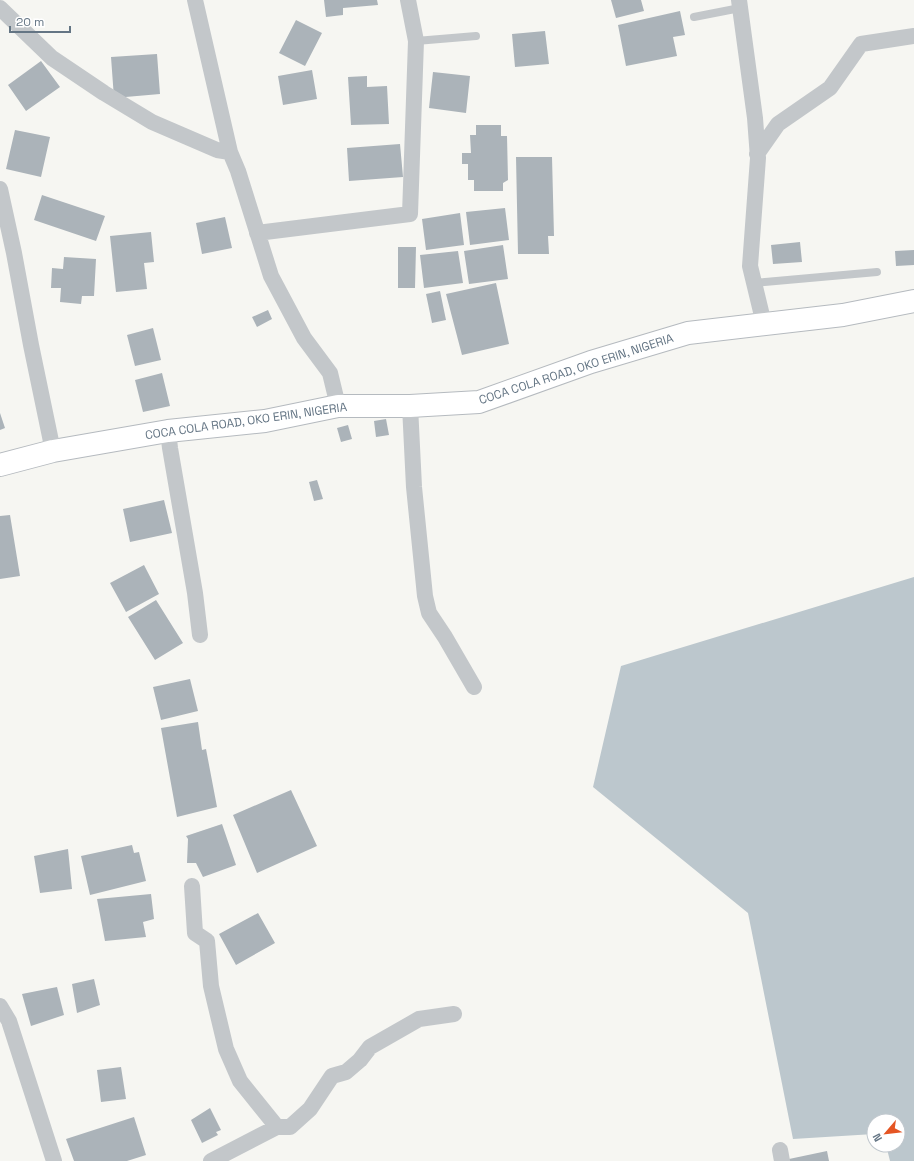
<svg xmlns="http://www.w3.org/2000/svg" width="914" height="1161" font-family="'Space Grotesk',sans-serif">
	<rect width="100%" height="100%" fill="#f6f6f2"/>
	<path fill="#bcc7cd" d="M914,577V1161H890L886,1145H898V1121H874V1134L793,1139L748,913L593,787L621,666Z"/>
	<path fill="#abb3b9" d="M324,0H377L378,5L343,8V15L326,17Z
		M611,0H641L644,11L616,18Z
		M680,11L685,35L673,37L677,56L626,66L618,25Z
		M296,20L322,33L305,66L279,53Z
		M545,31L549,64L515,67L512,34Z
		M157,54L160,94L114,98L111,57Z
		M41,61L60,87L26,111L8,85Z
		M312,70L317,99L283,105L278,76Z
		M433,72L470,76L466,113L429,108Z
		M367,76V87L387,86L389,124L351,125L348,77Z
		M476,125H501V136H507L508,180L503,183V191H474V180H468V164H462V153H471L470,135H476Z
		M15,130L50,137L41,177L6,169Z
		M400,144L403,177L349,181L347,148Z
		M516,157H552L554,236H548L549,254H518Z
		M42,195L105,216L96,241L34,220Z
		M505,208L509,240L470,245L466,212Z
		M460,213L464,245L426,250L422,219Z
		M225,217L232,248L202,254L196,223Z
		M151,232L154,262L144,263L147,289L116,292L110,236Z
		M800,242L802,262L773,264L771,245Z
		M503,245L508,279L469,284L464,251Z
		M398,247H416L415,288H398Z
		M914,250V265L896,266L895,251Z
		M458,251L463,283L424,288L420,255Z
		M64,257L96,259L94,296H82L81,304L60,302L61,288H51L52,268L63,269Z
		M496,283L509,344L462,355L446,294Z
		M440,291L446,320L432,323L426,294Z
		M268,310L272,319L257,327L252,317Z
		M153,328L161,360L135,366L127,335Z
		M162,373L170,406L143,412L135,380Z
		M0,413L5,428L0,430Z
		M386,419L389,435L376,437L374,421Z
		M348,425L352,439L341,442L337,428Z
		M317,480L323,499L314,501L309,482Z
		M164,500L172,533L130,542L123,509Z
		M10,515L20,576L0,579V516Z
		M144,565L159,594L126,612L110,583Z
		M156,600L183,643L155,660L128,617Z
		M190,679L198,711L161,720L153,687Z
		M198,722L202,750L206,749L217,807L177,817L161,728Z
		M291,790L317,846L257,873L233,815Z
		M222,824L236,865L203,877L196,863H187L188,839L186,836Z
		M132,845L134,853L139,852L146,881L90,895L81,856Z
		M68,849L72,889L40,893L34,856Z
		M151,894L154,919L143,922L146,937L105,941L97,899Z
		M258,913L275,943L236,965L219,934Z
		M94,979L100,1005L77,1013L72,984Z
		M57,987L64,1015L31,1026L22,994Z
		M121,1067L126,1099L101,1102L97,1070Z
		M210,1108L221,1130L216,1132L218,1135L202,1143L191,1120Z
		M134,1117L146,1155L127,1161H74L66,1139Z
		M827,1151L829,1161H789V1159Z"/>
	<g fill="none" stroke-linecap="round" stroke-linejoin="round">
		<g stroke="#b5babf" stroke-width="24">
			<path id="secondary" d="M0,465L53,451L168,431L265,421L338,406H410L479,402L591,362L688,333L843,315L914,301"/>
		</g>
		<path stroke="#c3c7ca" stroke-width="8" d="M694,17L740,8
			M416,41L476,36
			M754,283L877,272"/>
		<path stroke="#c3c7ca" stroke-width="16" d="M195,0L230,152
			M739,0L755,118L758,158L750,266L764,324
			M0,8L52,58L104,93L152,122L217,150L230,152L238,171L271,276L304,338L330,373L338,406
			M757,154L778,124L830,88L861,44L914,36
			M0,189L14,253L31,345L53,451
			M257,233L410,214L416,41L408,0
			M410,406L414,487L425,596L429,613L445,637L474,687
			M168,431L170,448L195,593L200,635
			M192,886L195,933L207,941L211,986L226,1049L240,1081L277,1127L211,1161
			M0,1006L9,1021L54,1161
			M277,1127H290L310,1109L332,1076L346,1072L360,1060L370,1047L419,1019L454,1014
			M780,1150L782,1161"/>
		<use href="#secondary" stroke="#fff" stroke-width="22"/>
	</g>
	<g text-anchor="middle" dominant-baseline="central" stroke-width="4" stroke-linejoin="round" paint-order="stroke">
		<g font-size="12" fill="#647584" stroke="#fff">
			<text transform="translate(576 369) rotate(-18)">COCA COLA ROAD, OKO ERIN, NIGERIA</text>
			<text transform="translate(246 421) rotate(-8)">COCA COLA ROAD, OKO ERIN, NIGERIA</text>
		</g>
	</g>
	<g transform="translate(886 1133) rotate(242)"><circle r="19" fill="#ffffff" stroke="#c1c8ce"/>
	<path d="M0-3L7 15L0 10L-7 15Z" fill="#e55523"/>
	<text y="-6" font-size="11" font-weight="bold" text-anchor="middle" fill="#647584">N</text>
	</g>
	<path d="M10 26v6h60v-6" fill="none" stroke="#647584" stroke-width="2"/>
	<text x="16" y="26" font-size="12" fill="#647584" stroke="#ffffff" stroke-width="3" paint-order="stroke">20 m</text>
</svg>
